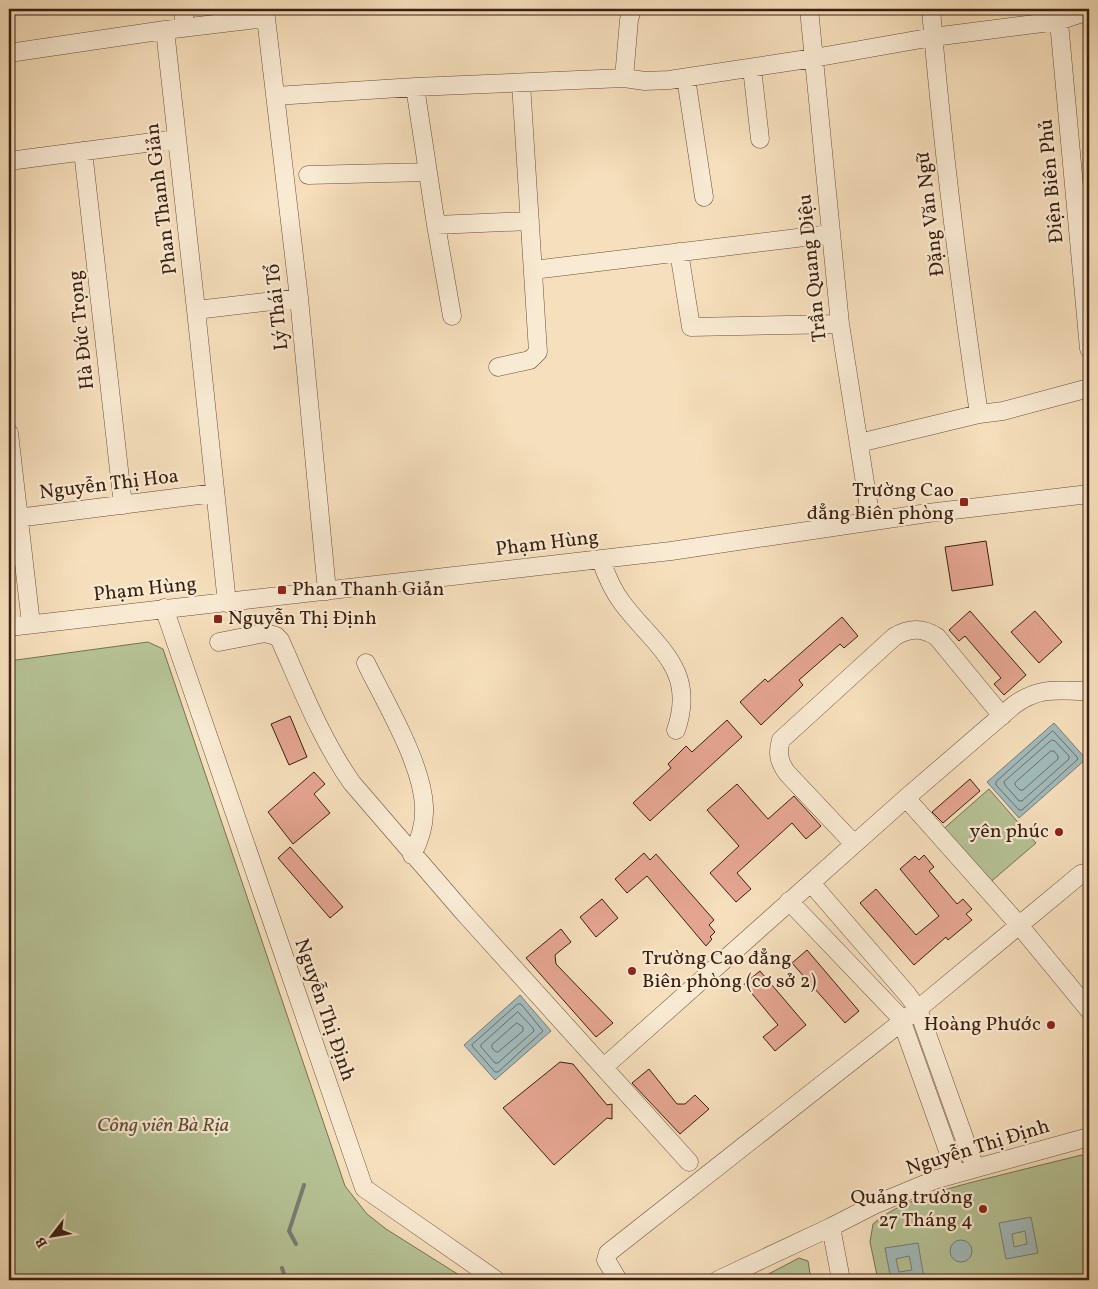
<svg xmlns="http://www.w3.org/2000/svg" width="1098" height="1289" font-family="Vollkorn,serif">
	<rect width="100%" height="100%" fill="#f6dfbc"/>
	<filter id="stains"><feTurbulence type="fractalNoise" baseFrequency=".004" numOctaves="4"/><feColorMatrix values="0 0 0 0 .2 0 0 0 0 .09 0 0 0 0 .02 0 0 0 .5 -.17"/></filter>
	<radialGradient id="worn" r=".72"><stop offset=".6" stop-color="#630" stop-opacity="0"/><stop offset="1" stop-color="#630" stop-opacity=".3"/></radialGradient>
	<path fill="#b6c396" stroke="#787152" d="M148,642L163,649L345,1186L367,1214L386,1229L467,1280H9V661Z
		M989,789L1036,843L987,885L940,832Z
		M1082,1155L1089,1162V1280H878L870,1242L873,1224C900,1199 961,1185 997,1176C1025,1169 1053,1162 1082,1155Z
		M799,1258L808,1261L811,1280H757Z"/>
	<path fill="#a1babb" stroke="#787c76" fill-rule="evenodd" d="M1054,723L1086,759L1019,818L987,782Z
		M520,995L551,1031L495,1080L464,1045Z
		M1031,1217L1038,1253L1006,1259L999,1223ZM1025,1231L1027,1244L1014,1247L1012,1234Z
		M950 1251a11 11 0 1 1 22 0a11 11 0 1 1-22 0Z
		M918,1243L924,1278L914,1280H891L885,1248ZM909,1256L912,1270L899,1272L896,1259Z"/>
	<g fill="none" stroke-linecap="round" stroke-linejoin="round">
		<path stroke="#6e6c65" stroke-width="1" d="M1053,731L1077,757L1078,759L1022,810H1019L996,785V782Z
			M1052,740L1055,741L1069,756V759L1022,801H1019L1005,785L1004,782Z
			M1051,751H1054L1058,756V759L1023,790H1020L1015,785V783Z
			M518,1004H521L543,1031L498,1072H495L473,1047L472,1045Z
			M518,1012L533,1028L534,1031L498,1063H495L481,1047V1045Z
			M517,1023L523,1027V1031L498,1052H496L492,1048V1045Z"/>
		<path stroke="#787c76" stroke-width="4" d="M296,1244L289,1231L304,1185
			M282,1268L286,1280"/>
	</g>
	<path fill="#e6a692" stroke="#3a1f0f" d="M986,541L993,585L952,591L945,547Z
		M970,611L1026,675L1004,695L994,684L1001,678L965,636L959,641L949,630Z
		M1035,611L1062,642L1039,663L1011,632Z
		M842,617L858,636L844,648L840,644L799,680L803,685L761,725L740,702L765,679L768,682Z
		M290,716L307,757L289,765L271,724Z
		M727,720L742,737L650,821L633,803L671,768L668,764L686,746L692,752Z
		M314,772L325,784L314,794L330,813L293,844L268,812Z
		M970,779L980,791L943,823L932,812Z
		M737,784L768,819L794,796L821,826L806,839L792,823L737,873L751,889L736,902L710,873L739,846L707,810Z
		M290,847L343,907L330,918L278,858Z
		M644,853L650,860L656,854L714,920L709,925L715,932L710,937L712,939L706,946L647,876L627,893L615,879Z
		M924,855L934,867L929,871L957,904L963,899L972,909L966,914L972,920L948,940L946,937L914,965L860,903L876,889L916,935L939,916L900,869L915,856L919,860Z
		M602,899L618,918L596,937L580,917Z
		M561,929L571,942L555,955L556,964L613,1023L596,1037L526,958Z
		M807,950L859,1011L845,1023L792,963Z
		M760,971L806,1025L775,1051L763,1037L778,1025L744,984Z
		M560,1062L573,1064L607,1105L612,1104V1119L607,1118L554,1165L503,1108Z
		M649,1069L677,1104H685L695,1095L709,1109L680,1134L632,1083Z"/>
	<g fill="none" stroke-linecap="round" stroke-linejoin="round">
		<g stroke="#694f3a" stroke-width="19">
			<path id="minor" d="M184,9V28
				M809,9L840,324L871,521
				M931,9C942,144 959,279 979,414
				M1058,11L1089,349
				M165,30L196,310L227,603
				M9,53L165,30L266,18L299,298L327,591
				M752,68L760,139
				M624,78L629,20L632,9
				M686,78L704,197
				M415,87L436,225L452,316
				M275,96L415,87L624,78L645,81L669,80L814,58L933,37L1058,21L1089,11
				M83,151L123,505
				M9,161L176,139
				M308,175L428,172
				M436,225L530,221
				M679,252L691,327L840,324
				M533,270L830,234
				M196,310L299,298
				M498,367L530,360L538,352L521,83
				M9,433L31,624
				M859,443L979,414L1003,411L1089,388
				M9,519L215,493
				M601,560C606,575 613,591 623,604C656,647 697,669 676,730
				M164,608L364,1188L496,1280
				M9,627L671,551L928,513L1089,494
				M219,642L265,633L276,636L280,640C302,689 321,739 352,783L464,913L689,1162
				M366,663C385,702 422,763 424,806C425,823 420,840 412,855
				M906,798L1019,925L1089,1010
				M854,844L787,773C779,762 777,753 781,740L894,637C909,628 922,627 937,637L1002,716
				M811,883L907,994L918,1009L975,1168
				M789,901L897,1014L902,1022L956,1173
				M604,1067L906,798L1014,705C1040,686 1059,691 1089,691
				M831,1227L841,1280
				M618,1280L606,1260L608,1253L918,1009L1081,874L1089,872
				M718,1280L831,1227L874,1205L937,1179L1089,1137"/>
		</g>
		<use href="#minor" stroke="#f9ead3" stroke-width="18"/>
	</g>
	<g fill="#8f2418" stroke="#f9ead3" stroke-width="2">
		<rect x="959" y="497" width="10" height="10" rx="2.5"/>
		<rect x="277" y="585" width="10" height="10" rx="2.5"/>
		<rect x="213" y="614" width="10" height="10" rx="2.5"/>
		<circle cx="1059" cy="832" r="5"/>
		<circle cx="632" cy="971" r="5"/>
		<circle cx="1051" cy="1025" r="5"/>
		<circle cx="983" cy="1209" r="5"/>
	</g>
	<g text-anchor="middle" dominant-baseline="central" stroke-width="4.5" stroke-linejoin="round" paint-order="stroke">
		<g font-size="20" fill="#3a1f0f" stroke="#f9ead3">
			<text transform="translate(1052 181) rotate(-95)">Điện Biên Phủ</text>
			<text transform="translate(162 199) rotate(-97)">Phan Thanh Giản</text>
			<text transform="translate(931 214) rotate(-97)">Đặng Văn Ngữ</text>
			<text transform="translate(813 268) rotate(-96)">Trần Quang Diệu</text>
			<text transform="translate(278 307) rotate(-96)">Lý Thái Tổ</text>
			<text transform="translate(82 330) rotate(-96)">Hà Đức Trọng</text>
			<text transform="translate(109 485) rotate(-7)">Nguyễn Thị Hoa</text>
			<text transform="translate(547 544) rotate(-7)">Phạm Hùng</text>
			<text transform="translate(145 590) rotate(-6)">Phạm Hùng</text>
			<text transform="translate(324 1010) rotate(71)">Nguyễn Thị Định</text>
			<text transform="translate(978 1148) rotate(-17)">Nguyễn Thị Định</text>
		</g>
		<g font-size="20" fill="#3a1f0f" stroke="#f9ead3" text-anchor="end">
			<text x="954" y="491">Trường Cao<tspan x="954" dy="23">đẳng Biên phòng</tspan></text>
			<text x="292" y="590" text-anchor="start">Phan Thanh Giản</text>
			<text x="228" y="619" text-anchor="start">Nguyễn Thị Định</text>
			<text x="1049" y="832">yên phúc</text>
			<text x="642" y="959" text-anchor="start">Trường Cao đẳng<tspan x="642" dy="23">Biên phòng (cơ sở 2)</tspan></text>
			<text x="1041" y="1025">Hoàng Phước</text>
			<text x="973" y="1198">Quảng trường<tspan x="973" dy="23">27 Tháng 4</tspan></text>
		</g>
		<g font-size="20" font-style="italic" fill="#5f5038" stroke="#f9ead3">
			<text x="163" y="1126">Công viên Bà Rịa</text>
		</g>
	</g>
	<rect width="1098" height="1289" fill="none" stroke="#f6dfbc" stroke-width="30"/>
	<rect x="10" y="10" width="1078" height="1269" fill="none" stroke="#3a1f0f" stroke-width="2.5"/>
	<rect x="15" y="15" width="1068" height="1259" fill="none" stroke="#3a1f0f"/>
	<g transform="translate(52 1236) rotate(239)" stroke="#f9ead3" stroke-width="4" paint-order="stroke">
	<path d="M0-4L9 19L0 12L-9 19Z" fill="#3a1f0f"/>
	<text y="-8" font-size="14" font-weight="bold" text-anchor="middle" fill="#3a1f0f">B</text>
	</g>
	<rect width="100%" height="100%" filter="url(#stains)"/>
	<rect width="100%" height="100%" fill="url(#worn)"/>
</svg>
